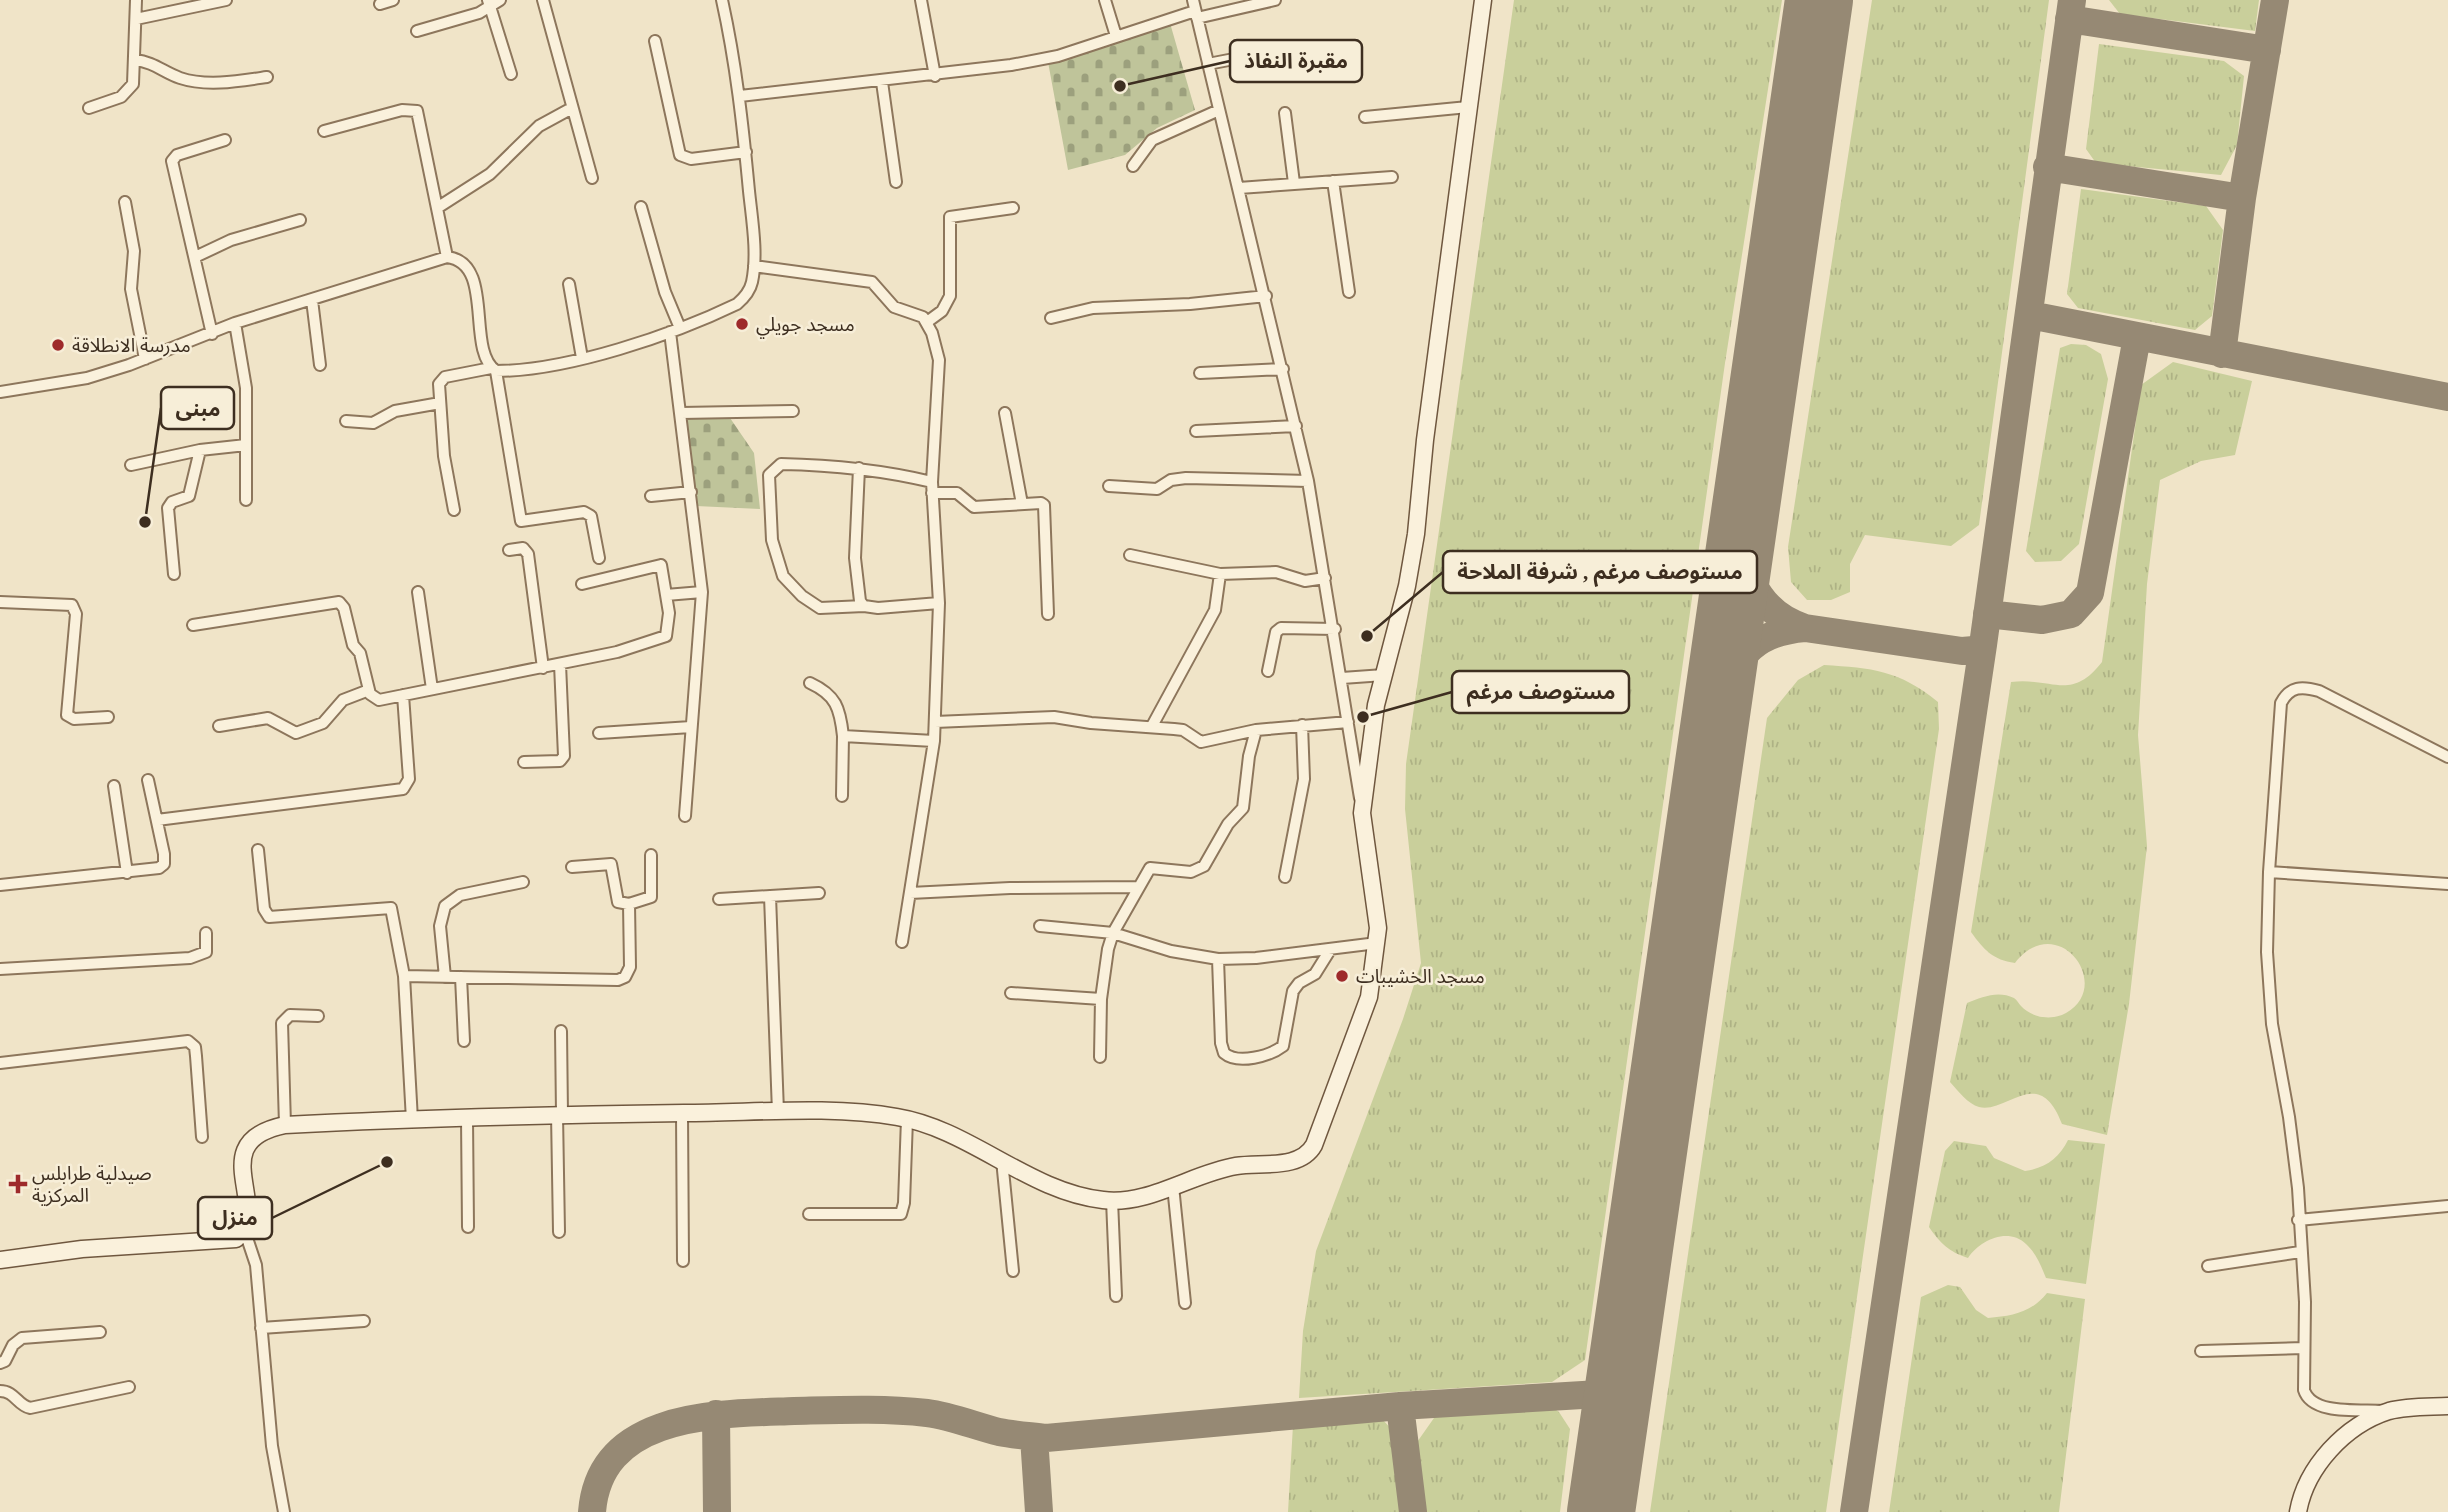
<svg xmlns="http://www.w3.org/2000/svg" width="2448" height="1512" font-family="'Times New Roman','Noto Sans Arabic',serif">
	<defs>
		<pattern id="grass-tufts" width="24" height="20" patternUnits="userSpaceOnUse" patternTransform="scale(1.75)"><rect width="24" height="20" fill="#c9cf9b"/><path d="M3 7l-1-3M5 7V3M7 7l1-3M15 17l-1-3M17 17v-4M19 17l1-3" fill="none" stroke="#aeb285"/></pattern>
		<pattern id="cemetery-stones" width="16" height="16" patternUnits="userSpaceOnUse" patternTransform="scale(1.75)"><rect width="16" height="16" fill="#bfc49a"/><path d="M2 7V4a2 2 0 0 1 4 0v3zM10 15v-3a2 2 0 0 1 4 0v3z" fill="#9ca07d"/></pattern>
	</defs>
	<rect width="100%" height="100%" fill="#f0e4c8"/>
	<path fill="url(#grass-tufts)" d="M1514,0H1782L1725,363L1585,1360L1552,1382L1299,1398L1303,1331L1316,1251L1403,1019L1421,963L1405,809L1406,764Z
		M1872,0H2049L1979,525L1951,546L1865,535L1850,564V592L1831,600H1807L1791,582L1788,547Z
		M2109,0H2259L2255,31L2120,14Z
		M2099,44L2224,61L2244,76L2237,145L2221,175L2096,163L2086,149Z
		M2081,189L2206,206L2223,230L2212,316L2195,330L2078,308L2067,294Z
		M2071,344L2086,345L2101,354L2108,379L2079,544L2061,561L2035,562L2026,551L2060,348Z
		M2173,362L2252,381L2235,455L2201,461L2160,480L2147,584L2138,735L2147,846L2129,1004L2107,1135L2062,1124C2039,1063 2007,1114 1979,1107C1968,1104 1958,1091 1950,1082L1967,1003C1982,997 1998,990 2014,998C2017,1000 2019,1004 2021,1006C2032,1018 2052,1021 2066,1013C2115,985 2057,909 2015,963C1993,960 1984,950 1971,932L2011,682C2053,677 2071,702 2102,662L2141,385Z
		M1824,665C1872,668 1899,670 1938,702L1939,729L1826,1512H1650L1767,718L1798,680Z
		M2068,1140L2105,1144L2086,1284L2046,1278C2041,1266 2036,1253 2026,1244C2008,1227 1980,1240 1968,1258C1949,1252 1940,1243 1929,1227L1945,1151L1954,1141L1986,1146L1994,1158L2025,1171C2046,1168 2059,1158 2068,1140Z
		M1948,1285L1960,1287L1976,1310L1988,1318C2012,1316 2031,1313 2047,1293L2085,1299L2059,1512H1889L1921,1297Z
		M1546,1403L1559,1412L1570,1429L1560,1512H1424L1415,1445L1434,1418L1446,1412Z
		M1369,1417L1382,1419L1396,1434L1406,1512H1288L1293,1425Z"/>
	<path fill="url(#cemetery-stones)" d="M1170,23L1195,110L1157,128L1125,155L1068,170L1048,62Z
		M728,415L754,453L760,509L696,506L686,416Z"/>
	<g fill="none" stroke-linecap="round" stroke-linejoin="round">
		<path stroke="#968974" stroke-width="28" d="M2069,19L2267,50
			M2047,167L2242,198
			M2030,315L2448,397
			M2222,354L2242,198L2275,0
			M1740,544C1748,584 1764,615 1805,628
			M1987,614L2042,620L2071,614L2090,593L2137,337
			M1718,694C1741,653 1756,632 1805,628L1962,651L1974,650L1983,645
			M1400,1406L1413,1512
			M716,1414L717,1512
			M1034,1437L1039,1512
			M592,1512C600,1411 720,1414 794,1411C838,1410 882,1408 927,1413C951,1416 975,1426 999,1432C1014,1435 1030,1436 1046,1438L1400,1406L1616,1393
			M1854,1512L1983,645L2072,0"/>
		<path stroke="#968974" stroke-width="68" d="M1601,1512L1819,0"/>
		<g stroke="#8d765c" stroke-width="14">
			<path id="street" d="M488,0L511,74
				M543,0L592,178
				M921,0L935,76
				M1105,0L1116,36
				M1193,0L1308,481L1360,798
				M380,4L393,0
				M1197,18L1275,0
				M136,19L226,0
				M417,31L479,13L500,0
				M655,41L680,155L691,159L746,152
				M135,60C154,62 163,72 180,78C207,87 240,81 267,77
				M1208,64L1280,50
				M882,82L896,182
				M740,96L1011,65L1058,56L1195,11
				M89,108L121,97L133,84L136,0
				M1285,113L1294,183
				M1365,117L1468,107
				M324,131L402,110L417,111L447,257
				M1133,166L1152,140L1219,110
				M1333,181L1349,292
				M1239,188L1392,177
				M125,202L134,251L131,289L145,359
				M641,207L665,292L680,328
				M437,208L490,174L539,126L572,108
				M195,257L231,240L300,220
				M754,266L872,282L894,307L923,317L932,333L939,360L932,482L939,603L934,741L902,942
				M569,284L582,358
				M312,300L320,365
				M1051,318L1093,308L1190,304L1266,296
				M927,322L942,311L950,296V217L1013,208
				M235,323L246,388V500
				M670,332L702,592L685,816
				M212,334L172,161L177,155L225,140
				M496,371C567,371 673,335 737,304C744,298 750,291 752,282C758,254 752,220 749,191C743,127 736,63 722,0
				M1200,373L1283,369
				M0,392L87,378L129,365L235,323L447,257C496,263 465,350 496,371L521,521L584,512L591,516L599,558
				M681,413L793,411
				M1005,413L1022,504
				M346,421L373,423L395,411L440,403
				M1196,431L1296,426
				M131,465L200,450L246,445
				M859,468L855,558L860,601L864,606L878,608L939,603
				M1109,486L1157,489L1171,480L1186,478L1308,481
				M932,493H957L974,507L1041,503L1044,505L1048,614
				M651,496L691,492
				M454,510L444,456L439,384L445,377L491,368
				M509,550L523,548L528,554L543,668
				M1130,555L1220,574L1276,572L1305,581L1325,578
				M174,574L168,508L172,502L189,496L200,450
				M418,592L432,689
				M666,595L702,592
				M0,602L72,605L76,614L67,715L74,719L108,717
				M864,606L820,608L802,596L783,576L772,540L769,475L781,464C833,465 882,470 932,482
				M193,625L339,602L344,608L353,645L360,653L370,694L379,700L617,652L666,636L669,613L661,565L582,584
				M1268,671L1276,632L1281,628L1335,629
				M1342,678L1384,675
				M810,683C836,695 840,708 843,736
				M935,722L1054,717L1091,723L1174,729L1183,730L1201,742L1256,730L1348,722
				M219,726L268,718L296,733L323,723L343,700L369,690
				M1152,726L1215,610L1220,574
				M599,733L691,727
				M524,762L560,761L564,756L560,664
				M114,786L127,873
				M842,796L843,736L934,741
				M157,820L403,789L409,779L403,695
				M258,850L264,909L269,917L391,908L404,976
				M572,867L611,864L618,902L629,904L651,897V855
				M2269,872L2448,884
				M1285,877L1304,779L1302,725
				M0,885L159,868L164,864V854L148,780
				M910,893L1010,888L1138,887
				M770,896L778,1112
				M719,899L819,893
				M1040,926L1113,933L1171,951L1218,959L1256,958L1377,943
				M1218,959L1221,1043L1224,1053C1238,1065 1270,1056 1283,1046L1293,991L1299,983L1315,974L1330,950
				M0,969L190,958L206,952V933
				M445,977L440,926L445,906L460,895L523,882
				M461,977L464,1041
				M1011,993L1101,999
				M561,1031L562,1114
				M1100,1057L1101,999L1108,949L1113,933L1150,868L1191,872L1204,866L1228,824L1243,808L1249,756L1256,730
				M0,1063L188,1041L195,1047L196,1056L202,1137
				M557,1114L559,1232
				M682,1114L683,1261
				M467,1118L468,1227
				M412,1120L404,976L618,980L625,977L630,967L629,904
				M285,1125L282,1023L290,1015L318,1016
				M1002,1160L1013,1271
				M1173,1186L1185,1303
				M1112,1200L1116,1296
				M809,1214H901L904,1203L907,1119
				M2298,1220L2448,1206
				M242,1234L248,1241L256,1265L272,1446L284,1512
				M2208,1266L2300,1252
				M261,1328L364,1321
				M2201,1351L2304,1348
				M0,1363L5,1361L13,1345L22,1338L100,1332
				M0,1391C15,1391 17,1405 30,1408L129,1387
				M2385,1411C2362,1409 2312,1416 2304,1390L2305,1302L2298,1188L2289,1117L2272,1024L2267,952L2269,872L2281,703C2290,686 2302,686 2319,691L2448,757"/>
		</g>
		<g stroke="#6f573f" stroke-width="19">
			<path id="secondary" d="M0,1260L82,1249L236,1239C273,1207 202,1142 285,1125C418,1118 551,1115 684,1113C752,1113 830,1105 897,1117C970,1129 1029,1192 1103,1200C1148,1206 1193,1173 1236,1166C1262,1162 1300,1170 1314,1145L1369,997L1378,928L1362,813L1376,705L1407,586L1416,534L1425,440L1483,0
				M2298,1512C2306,1467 2345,1425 2389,1411C2408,1406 2428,1407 2448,1406"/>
		</g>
		<use href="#street" stroke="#faf1dc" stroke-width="10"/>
		<use href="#secondary" stroke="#faf1dc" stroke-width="16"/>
	</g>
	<g fill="#9e2a2b" stroke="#f7eed8" stroke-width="2.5">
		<circle cx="742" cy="324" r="7"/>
		<circle cx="58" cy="345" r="7"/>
		<circle cx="1342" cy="976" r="7"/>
		<path d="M14.5 1173.5h7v7h7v7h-7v7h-7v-7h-7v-7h7z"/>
	</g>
	<g text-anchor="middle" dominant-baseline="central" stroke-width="5" stroke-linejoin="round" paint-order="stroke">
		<g font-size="19" fill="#3d2e20" stroke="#f7eed8" text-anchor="start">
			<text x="756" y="324">مسجد جويلي</text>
			<text x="72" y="345">مدرسة الانطلاقة</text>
			<text x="1356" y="976">مسجد الخشيبات</text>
			<text x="32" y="1173">صيدلية طرابلس<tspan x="32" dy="22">المركزية</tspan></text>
		</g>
	</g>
	<path fill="none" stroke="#3d2e20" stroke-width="2.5" d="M1120 86L1230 61M145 522L161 408M1367 636L1443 572M1363 717L1452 692M387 1162L272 1218"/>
	<g fill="#3d2e20" stroke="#f7eed8" stroke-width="2.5">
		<circle cx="1120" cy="86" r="7"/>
		<circle cx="145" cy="522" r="7"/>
		<circle cx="1367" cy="636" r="7"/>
		<circle cx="1363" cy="717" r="7"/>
		<circle cx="387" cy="1162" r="7"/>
	</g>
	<g fill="#f7eed8" stroke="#3d2e20" stroke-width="2.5">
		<rect x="1230" y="40" width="132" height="42" rx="7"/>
		<rect x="161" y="387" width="73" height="42" rx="7"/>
		<rect x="1443" y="551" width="314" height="42" rx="7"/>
		<rect x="1452" y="671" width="177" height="42" rx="7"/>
		<rect x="198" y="1197" width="74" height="42" rx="7"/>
	</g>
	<g font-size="21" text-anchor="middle" font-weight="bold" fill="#3d2e20">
		<text x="1296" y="68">مقبرة النفاذ</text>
		<text x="198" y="416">مبنى</text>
		<text x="1600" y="579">مستوصف مرغم , شرفة الملاحة</text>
		<text x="1541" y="699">مستوصف مرغم</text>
		<text x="235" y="1225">منزل</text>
	</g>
</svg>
